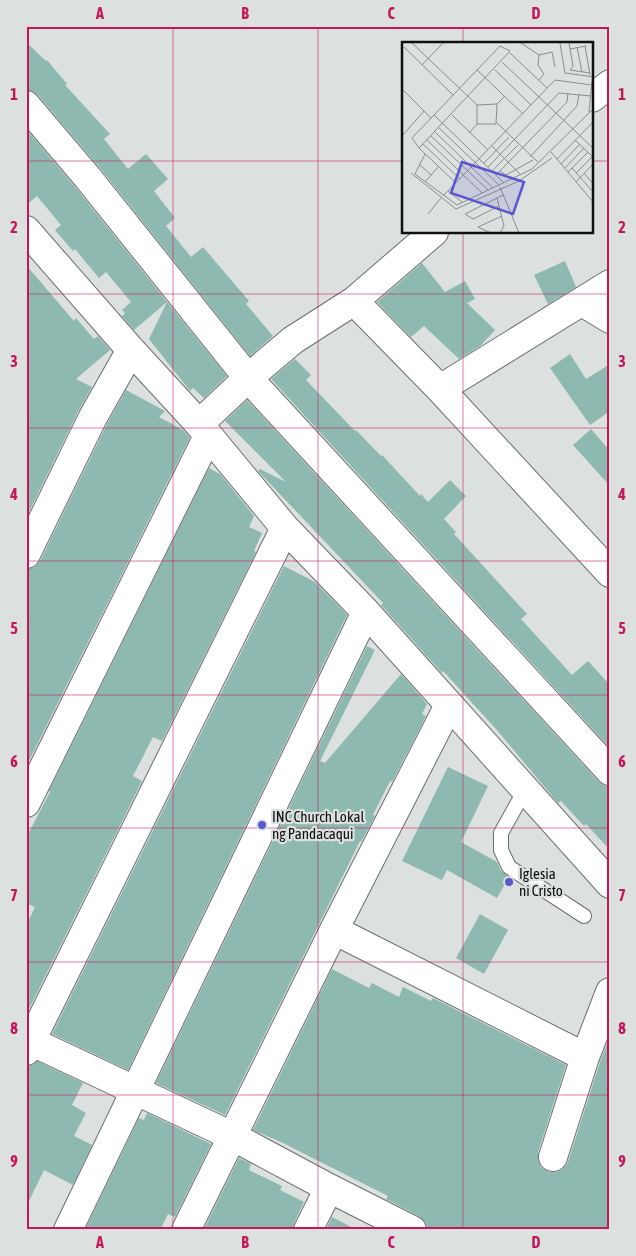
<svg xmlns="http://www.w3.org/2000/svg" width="636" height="1256" font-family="'Asap Condensed',sans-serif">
	<rect width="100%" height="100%" fill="#dce0de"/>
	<path fill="#8db9b0" d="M26,42L46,61L47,60L67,84L65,85L110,134L104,139L128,169L146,154L168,179L154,191L175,218L166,226L191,257L203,247L249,301L246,304L273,336L250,356L100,168L38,95L32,91L26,90Z
		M26,129L76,188L167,302L134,330L122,316L125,313L122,310L131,302L106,272L99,278L75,249L73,251L55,230L61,225L37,196L26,205Z
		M565,261L576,287L548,304L534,275Z
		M422,263L445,292L465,281L475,299L467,303L495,330L480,346L459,359L424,326L411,337L377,302Z
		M26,265L74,321L76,318L94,339L98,336L110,350L76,379L92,387L79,410L26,518Z
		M167,302L227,376L204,398L193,388L190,391L149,339Z
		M570,354L586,379L610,364V411L590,425L550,368Z
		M295,359L311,375L306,380L355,431L356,430L381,456L382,455L420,496L421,494L428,502L450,480L466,496L444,519L456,532L454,534L527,614L521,619L572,675L588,661L610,685V748L271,379Z
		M126,390L165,411L159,417L183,430L190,437L26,767V569L34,567L40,561L107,424Z
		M247,400L599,782L605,786H610V850L586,824L584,826L561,801L558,803L496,729L443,671L442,673L381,605L383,603L258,471L260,469L286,482L225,421Z
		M591,429L610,451V486L573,445Z
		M209,468L220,474L254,516L249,527L262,533L254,551L256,552L162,741L153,737L133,776L142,781L26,1015V926L35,907L26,903V838L50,792L49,791Z
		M284,566L315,582L347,615L128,1070L52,1034Z
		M367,646L375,650L320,761L325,763L401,674L427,704L422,714L426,716L392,782L390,781L373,815L375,816L361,842L360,841L225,1115L156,1083Z
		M448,767L488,786L461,842L497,862L501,871L509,877L497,898L447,870L442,880L402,861Z
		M480,914L508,930L484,974L456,958Z
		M332,969L369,988L372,983L399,997L403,987L431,1001L433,998L566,1065L538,1152V1160L541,1167L549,1172H556L563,1169L568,1162L600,1062L610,1036V1230H428L425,1222L419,1216L386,1199L388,1196L283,1143L253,1130Z
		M37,1061L83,1083L72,1105L86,1113L74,1136L92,1145L73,1185L44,1170L26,1207V1067L34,1064Z
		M147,1113L211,1144L175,1217L168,1214L160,1230H85L139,1118L144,1120Z
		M239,1158L251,1164L249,1170L282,1186L280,1190L304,1202L294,1223L293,1230L204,1229Z
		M332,1217L357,1230H326Z"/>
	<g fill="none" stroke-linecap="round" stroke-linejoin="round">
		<g stroke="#6c6f6d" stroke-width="16">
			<path id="service" d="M525,790L501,833V850L509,867L584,916"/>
		</g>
		<g stroke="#6c6f6d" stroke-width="30">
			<path id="minor" d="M592,98L610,84
				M26,105L88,178L248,378L610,771
				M26,230L131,350L199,424L285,528L366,612L610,884
				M354,301L440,389L610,573
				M582,302L610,319
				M440,389L610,284
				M199,424L248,378L293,340L354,301L434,232
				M26,554L93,417L131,350
				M26,803L208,436
				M334,930L585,1057
				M26,1039L232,1136L329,1188L412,1230
				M26,1051L285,528
				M553,1157L585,1057L610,992
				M68,1230L366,612
				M186,1230L334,930L449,705
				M308,1230L329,1188"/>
		</g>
		<use href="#service" stroke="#fff" stroke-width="14"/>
		<use href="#minor" stroke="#fff" stroke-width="28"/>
	</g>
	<path fill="none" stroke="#c2185b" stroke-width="1" stroke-opacity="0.55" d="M173,26V1230M318,26V1230M463,26V44M26,161H404M592,161H610M463,232V1230M26,294H610M26,428H610M26,561H610M26,695H610M26,828H610M26,962H610M26,1095H610"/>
	<g fill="#5a58d0" stroke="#dce0de" stroke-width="2">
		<circle cx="262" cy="825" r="5"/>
		<circle cx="509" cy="882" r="5"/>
	</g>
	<g text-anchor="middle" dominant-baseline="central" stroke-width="4.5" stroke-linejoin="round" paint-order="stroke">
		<g font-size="15" fill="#0f1010" stroke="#dce0de" text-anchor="start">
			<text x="272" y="816">INC Church Lokal<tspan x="272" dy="17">ng Pandacaqui</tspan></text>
			<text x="519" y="873">Iglesia<tspan x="519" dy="17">ni Cristo</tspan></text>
		</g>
	</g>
	<g transform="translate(402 42)">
		<rect width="191" height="191" fill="#dce0de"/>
		<path fill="none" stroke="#8a8d8c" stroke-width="1" d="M10,1L75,63M119,1L137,13L150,10L153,25M158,1L163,31L192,35M167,1L171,24L168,28L188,31M183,4L188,33M2,5L51,53M175,5L180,30M168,7L184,4M108,11L145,46M100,20L192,107M20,23L41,1M75,28L121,72M93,28L129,63M137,38L142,32L136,23L137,13M0,47L29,76M187,70L190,39M32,73L102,141M50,73L86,108M95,81L137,121M75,82H94L95,62M37,86L97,143M33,90L91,146M67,91L75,82V63L95,62L103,54M0,94L22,69M29,94L86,148M25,98L80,151M173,98L191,115M21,102L58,137M90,104L119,133M17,106L108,9L98,4L10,96L17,106L54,141M149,110L192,161M23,112L13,132L55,163L130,127L192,66M128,115L175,64L177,52M155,117L192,79M82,121L107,95M17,122L29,133M159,122L178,102M86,125L157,51L189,54M163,126L182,106M170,126L192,151M90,129L116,103M98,129L104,133L131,118M166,130L186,110M9,131L54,167L117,139L150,116M174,131L192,113M182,131L192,143M94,133L165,60L166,51M23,140L36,125M174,140L192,121M98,145L117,191M46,149L60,160M41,154L153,38L190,43M95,156L102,184L98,191M97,164L71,177L63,172L101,153M26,172L39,156M89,191L76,185L100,174"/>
		<path fill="#5a58d0" fill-opacity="0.15" stroke="#5a58d0" stroke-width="2.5" d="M60,120L122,140L111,172L49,151Z"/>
		<rect width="191" height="191" fill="none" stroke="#0f1010" stroke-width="2.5"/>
	</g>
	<rect width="636" height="1256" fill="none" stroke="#dce0de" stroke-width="55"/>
	<rect x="28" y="28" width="580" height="1200" fill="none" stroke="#c2185b" stroke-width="2"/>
	<g font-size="16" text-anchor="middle" font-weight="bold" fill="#c2185b">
		<text x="100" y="19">A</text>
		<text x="245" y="19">B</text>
		<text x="391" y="19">C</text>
		<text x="536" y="19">D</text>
		<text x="14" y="100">1</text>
		<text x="622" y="100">1</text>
		<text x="14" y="233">2</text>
		<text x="622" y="233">2</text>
		<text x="14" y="367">3</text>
		<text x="622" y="367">3</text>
		<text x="14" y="500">4</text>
		<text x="622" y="500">4</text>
		<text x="14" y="634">5</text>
		<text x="622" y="634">5</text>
		<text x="14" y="767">6</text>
		<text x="622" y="767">6</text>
		<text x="14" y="901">7</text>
		<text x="622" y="901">7</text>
		<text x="14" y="1034">8</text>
		<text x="622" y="1034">8</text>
		<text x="14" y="1167">9</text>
		<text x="622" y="1167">9</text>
		<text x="100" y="1248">A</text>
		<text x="245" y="1248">B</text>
		<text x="391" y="1248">C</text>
		<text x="536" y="1248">D</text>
	</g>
</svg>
